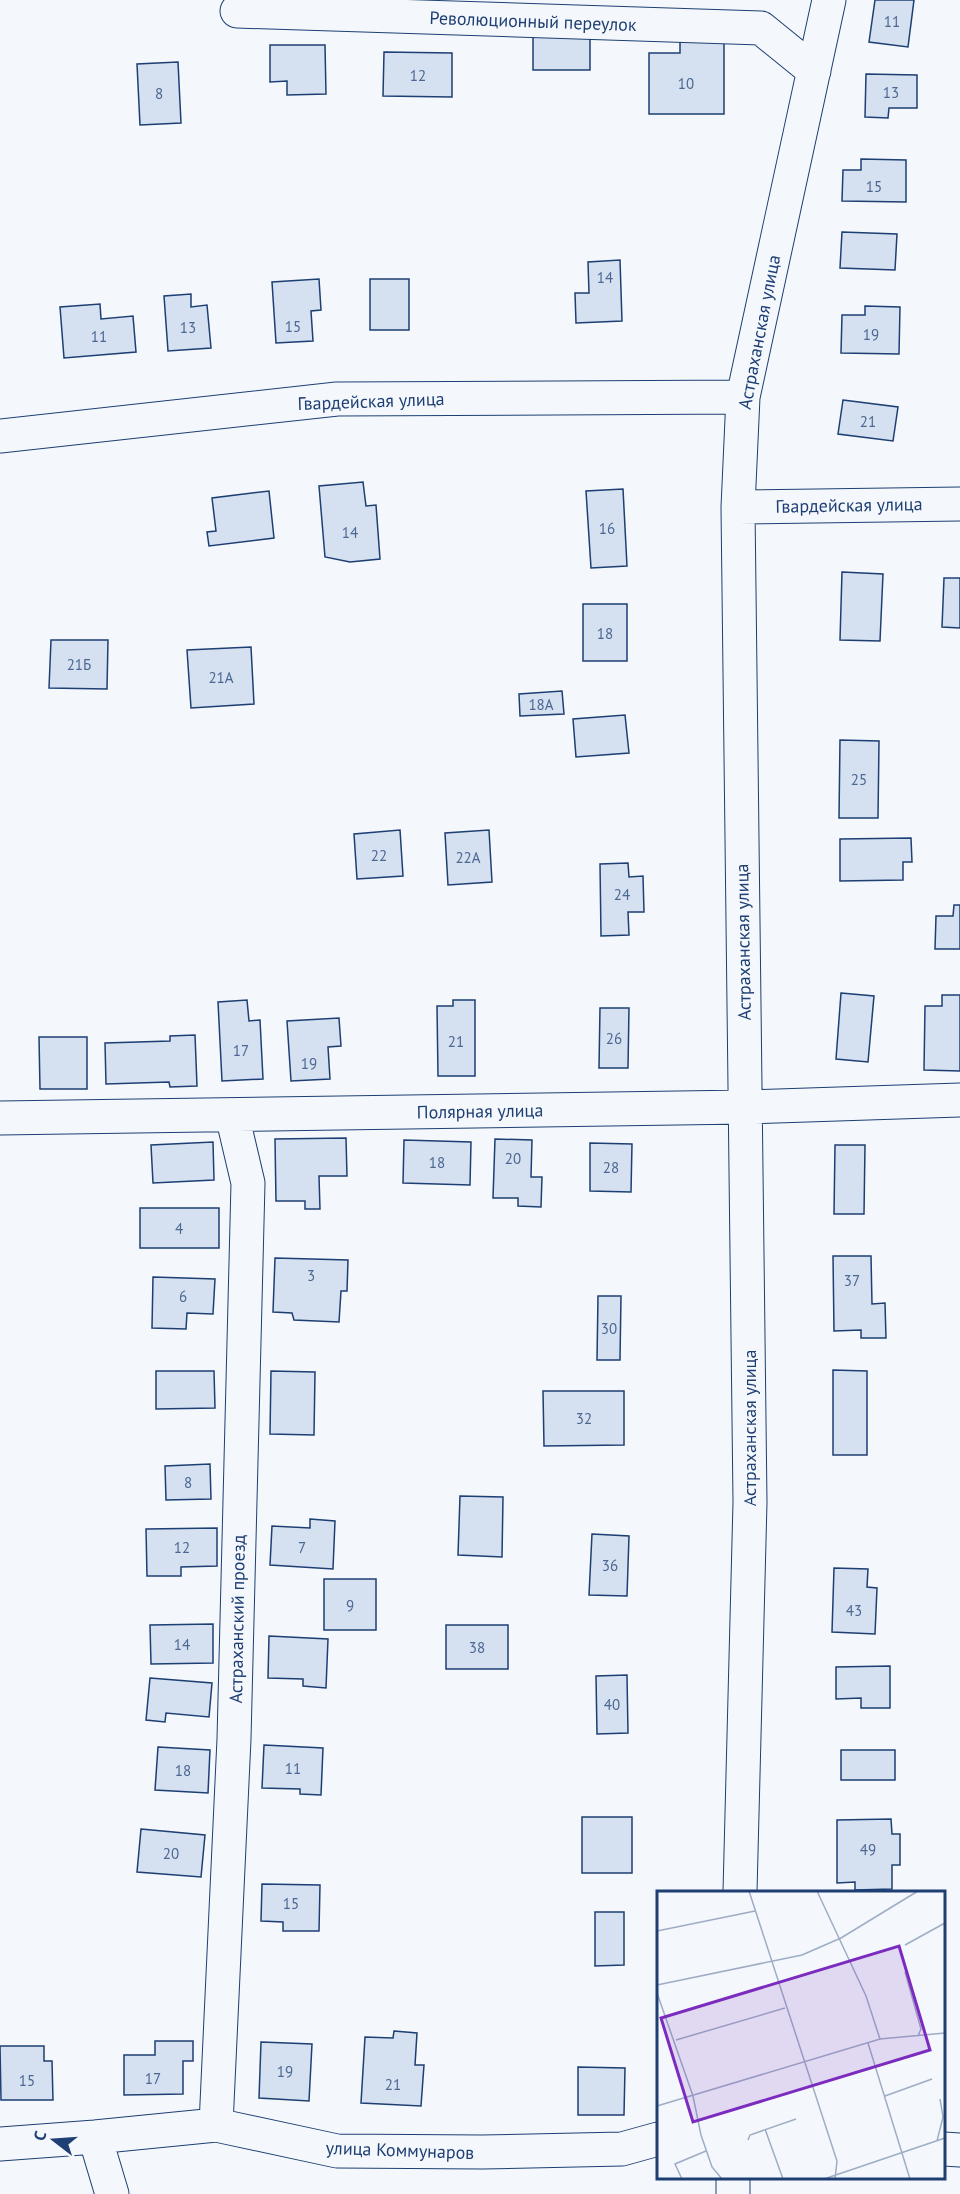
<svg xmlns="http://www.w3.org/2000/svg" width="960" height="2194" font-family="'PT Sans',sans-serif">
	<rect width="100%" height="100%" fill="#f4f7fb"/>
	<path fill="#d5e0f0" stroke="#1d3f73" stroke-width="1.5" d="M875,0H914L908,47L869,42Z
		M533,37H590V70H533Z
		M724,41V114H649V53H680V42Z
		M270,45H325L326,94L287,95V81L270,82Z
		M384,52L452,53V97L383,96Z
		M178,62L181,123L140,125L137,64Z
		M866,74L917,75V108H889L888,118L865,117Z
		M861,159L906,160V202L842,201L843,170H861Z
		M842,232L897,234L895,270L840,268Z
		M620,260L622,321L576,323L575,293H589L588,262Z
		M319,279L321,310L311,311L313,341L276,343L272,282Z
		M370,279H409V330H370Z
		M191,294V307L207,305L211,348L168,351L164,296Z
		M100,304L101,319L133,316L136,352L64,358L60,307Z
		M865,306L900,307L899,354L841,353L842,315H865Z
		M843,400L898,407L893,441L838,434Z
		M363,482L366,506L376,505L380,559L350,562L325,557L319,486Z
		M623,489L627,566L591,568L586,491Z
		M269,491L274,538L209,546L207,532L216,531L212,498Z
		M842,572L883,574L880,641L840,640Z
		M944,578H960V628L942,627Z
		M583,604H627V661H583Z
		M51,640H108L107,689L49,688Z
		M251,647L254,704L191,708L187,650Z
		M562,691L564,714L520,716L519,694Z
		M625,715L629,753L576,757L573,719Z
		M840,740L879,741L878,818H839Z
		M400,830L403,876L357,879L354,834Z
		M489,830L492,882L448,885L445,833Z
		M911,838L912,862H903V880L840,881V839Z
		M628,863L629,877L643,876L644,912H628L629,935L601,936L600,864Z
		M954,905H960V949H935L936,916H953Z
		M841,993L874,996L868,1062L836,1059Z
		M942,995H960V1071L924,1070L925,1006H942Z
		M247,1000L249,1021L260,1020L263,1079L222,1081L218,1002Z
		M453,1000H475V1076H438L437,1006H453Z
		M600,1008H629L628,1068H599Z
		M339,1018L341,1046L328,1047L330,1079L291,1081L287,1021Z
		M195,1035L197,1086L170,1087L169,1082L106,1084L105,1043L170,1041V1036Z
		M39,1037H87V1089H40Z
		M346,1138L347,1176H319L320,1209H305V1201H276L275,1139Z
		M495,1139L532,1140L531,1177H542L541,1207L518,1206V1198H493Z
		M404,1140L471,1142L470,1185L403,1183Z
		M213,1142L214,1180L153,1183L151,1145Z
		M590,1143L632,1144L631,1192L590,1191Z
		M835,1145H865L864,1214H834Z
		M140,1208H219V1248H140Z
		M833,1256H871L872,1304L885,1303L886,1338H861V1330L834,1331Z
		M275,1258L348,1260L347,1291H341L339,1322L294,1320L292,1313L273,1312Z
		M153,1277L215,1279L213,1314L187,1313L186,1329L152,1328Z
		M598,1296H621L620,1360H597Z
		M833,1370L867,1371V1455H833Z
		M156,1371H214L215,1408L156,1409Z
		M271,1371L315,1372L314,1435L270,1434Z
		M543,1391H624V1445L544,1446Z
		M210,1464L211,1499L166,1500L165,1466Z
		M460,1496L503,1497L502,1557L458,1555Z
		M310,1519L335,1521L333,1569L270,1565L272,1526L310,1528Z
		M217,1528V1566L181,1567V1576H147L146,1529Z
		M592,1534L629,1536L627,1596L589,1595Z
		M834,1568L868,1569L867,1587L877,1588L875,1634L832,1632Z
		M324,1579H376V1630H324Z
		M213,1624V1663L151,1664L150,1625Z
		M446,1625H508V1669H446Z
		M269,1636L328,1639L326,1688L303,1686V1679L268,1678Z
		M890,1666V1708H861V1698L836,1699V1667Z
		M627,1675L628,1733L597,1734L596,1676Z
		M150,1678L212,1683L209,1717L166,1713L165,1722L146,1720Z
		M264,1745L323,1748L321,1795L300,1794V1789L262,1788Z
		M158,1747L210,1750L208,1793L155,1790Z
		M841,1750H895V1780H841Z
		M582,1817H632V1873H582Z
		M891,1819L892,1834H900V1865H892V1889L855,1890V1882L837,1883V1820Z
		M141,1829L205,1835L201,1877L137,1872Z
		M262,1884L320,1885L319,1931H283V1922L261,1921Z
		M595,1912H624V1965L595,1966Z
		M394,2031L417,2033L415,2065H424L421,2106L361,2103L365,2037L393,2038Z
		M155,2041H193V2061H183V2094L124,2095V2055H155Z
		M261,2042L312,2044L309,2101L259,2098Z
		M0,2046H44V2061H52L53,2100H1Z
		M578,2067L625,2068L624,2115H578Z"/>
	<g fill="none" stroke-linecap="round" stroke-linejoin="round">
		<g stroke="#1d3f73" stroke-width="35">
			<path id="minor" d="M237,11L761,28L814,71
				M0,436L337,399L743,397
				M738,507L960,504
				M0,1118L745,1107L960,1100
				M740,1892L750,1502L738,507L743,397L829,0
				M216,2125L234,1739L248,1183L232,1115
				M95,2137L112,2194
				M0,2144L95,2137L216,2125L337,2151L482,2152L622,2149L658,2139
				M944,2149L960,2150
				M733,2194V2178"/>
		</g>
		<use href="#minor" stroke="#f4f7fb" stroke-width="33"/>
	</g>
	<g text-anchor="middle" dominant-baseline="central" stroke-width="4.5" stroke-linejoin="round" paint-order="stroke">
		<g font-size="15" fill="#4b6792">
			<text x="892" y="21">11</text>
			<text x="418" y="75">12</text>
			<text x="686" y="83">10</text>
			<text x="891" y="92">13</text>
			<text x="159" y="93">8</text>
			<text x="874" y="186">15</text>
			<text x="605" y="277">14</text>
			<text x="293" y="326">15</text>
			<text x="188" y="327">13</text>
			<text x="871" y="334">19</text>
			<text x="99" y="336">11</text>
			<text x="868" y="421">21</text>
			<text x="607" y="528">16</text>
			<text x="350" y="532">14</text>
			<text x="605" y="633">18</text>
			<text x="79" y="664">21Б</text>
			<text x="221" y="677">21А</text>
			<text x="541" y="704">18А</text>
			<text x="859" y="779">25</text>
			<text x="379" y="855">22</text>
			<text x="468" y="857">22А</text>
			<text x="622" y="894">24</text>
			<text x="614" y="1038">26</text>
			<text x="456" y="1041">21</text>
			<text x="241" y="1050">17</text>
			<text x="309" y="1063">19</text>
			<text x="513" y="1158">20</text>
			<text x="437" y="1162">18</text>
			<text x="611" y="1167">28</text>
			<text x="179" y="1228">4</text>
			<text x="311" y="1275">3</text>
			<text x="852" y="1280">37</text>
			<text x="183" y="1296">6</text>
			<text x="609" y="1328">30</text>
			<text x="584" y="1418">32</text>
			<text x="188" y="1482">8</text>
			<text x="182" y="1547">12</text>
			<text x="302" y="1547">7</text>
			<text x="610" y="1565">36</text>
			<text x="350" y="1605">9</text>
			<text x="854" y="1610">43</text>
			<text x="182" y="1644">14</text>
			<text x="477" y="1647">38</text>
			<text x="612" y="1704">40</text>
			<text x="293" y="1768">11</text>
			<text x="183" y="1770">18</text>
			<text x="868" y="1849">49</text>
			<text x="171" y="1853">20</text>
			<text x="291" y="1903">15</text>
			<text x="285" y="2071">19</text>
			<text x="153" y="2078">17</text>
			<text x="27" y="2080">15</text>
			<text x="393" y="2084">21</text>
		</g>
		<g font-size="18" fill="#1d3f73" stroke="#f4f7fb">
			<text transform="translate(533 21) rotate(2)">Революционный переулок</text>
			<text transform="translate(759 332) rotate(-79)">Астраханская улица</text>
			<text transform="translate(371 401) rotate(-2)">Гвардейская улица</text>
			<text transform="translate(849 505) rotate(-1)">Гвардейская улица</text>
			<text transform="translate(743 942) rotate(-91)">Астраханская улица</text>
			<text transform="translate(480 1111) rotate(-1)">Полярная улица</text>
			<text transform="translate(749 1428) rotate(-90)">Астраханская улица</text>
			<text transform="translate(237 1619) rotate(-89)">Астраханский проезд</text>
			<text transform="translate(400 2150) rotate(2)">улица Коммунаров</text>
		</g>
	</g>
	<g transform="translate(657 1891)">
		<rect width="288" height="288" fill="#f4f7fb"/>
		<path fill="none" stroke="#9eadc5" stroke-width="1.5" d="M92,0L180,270L178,288M160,0L209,105L223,148M0,40L98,20M248,54L288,32M248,81L264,138L261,145M0,94L145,64L184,47L261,0M0,102L36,205L44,244L55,276L65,288M19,149L128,117M211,152L253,288M228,205L275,188M0,215L223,148L288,142M108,238L126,288M91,249L93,244L139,228M280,250L286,226L283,208M25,288L18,273L49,260M167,288L288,247"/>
		<path fill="#7b2cbf" fill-opacity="0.15" stroke="#7b2cbf" stroke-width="3" d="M242,55L273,159L36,231L4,127Z"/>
		<rect width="288" height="288" fill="none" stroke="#1d3f73" stroke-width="3"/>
	</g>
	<g transform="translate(54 2140) rotate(287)" stroke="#f4f7fb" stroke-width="4.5" paint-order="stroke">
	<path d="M0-4.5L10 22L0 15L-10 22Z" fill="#1d3f73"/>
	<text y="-9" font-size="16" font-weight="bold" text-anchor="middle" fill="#1d3f73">С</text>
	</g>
</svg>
